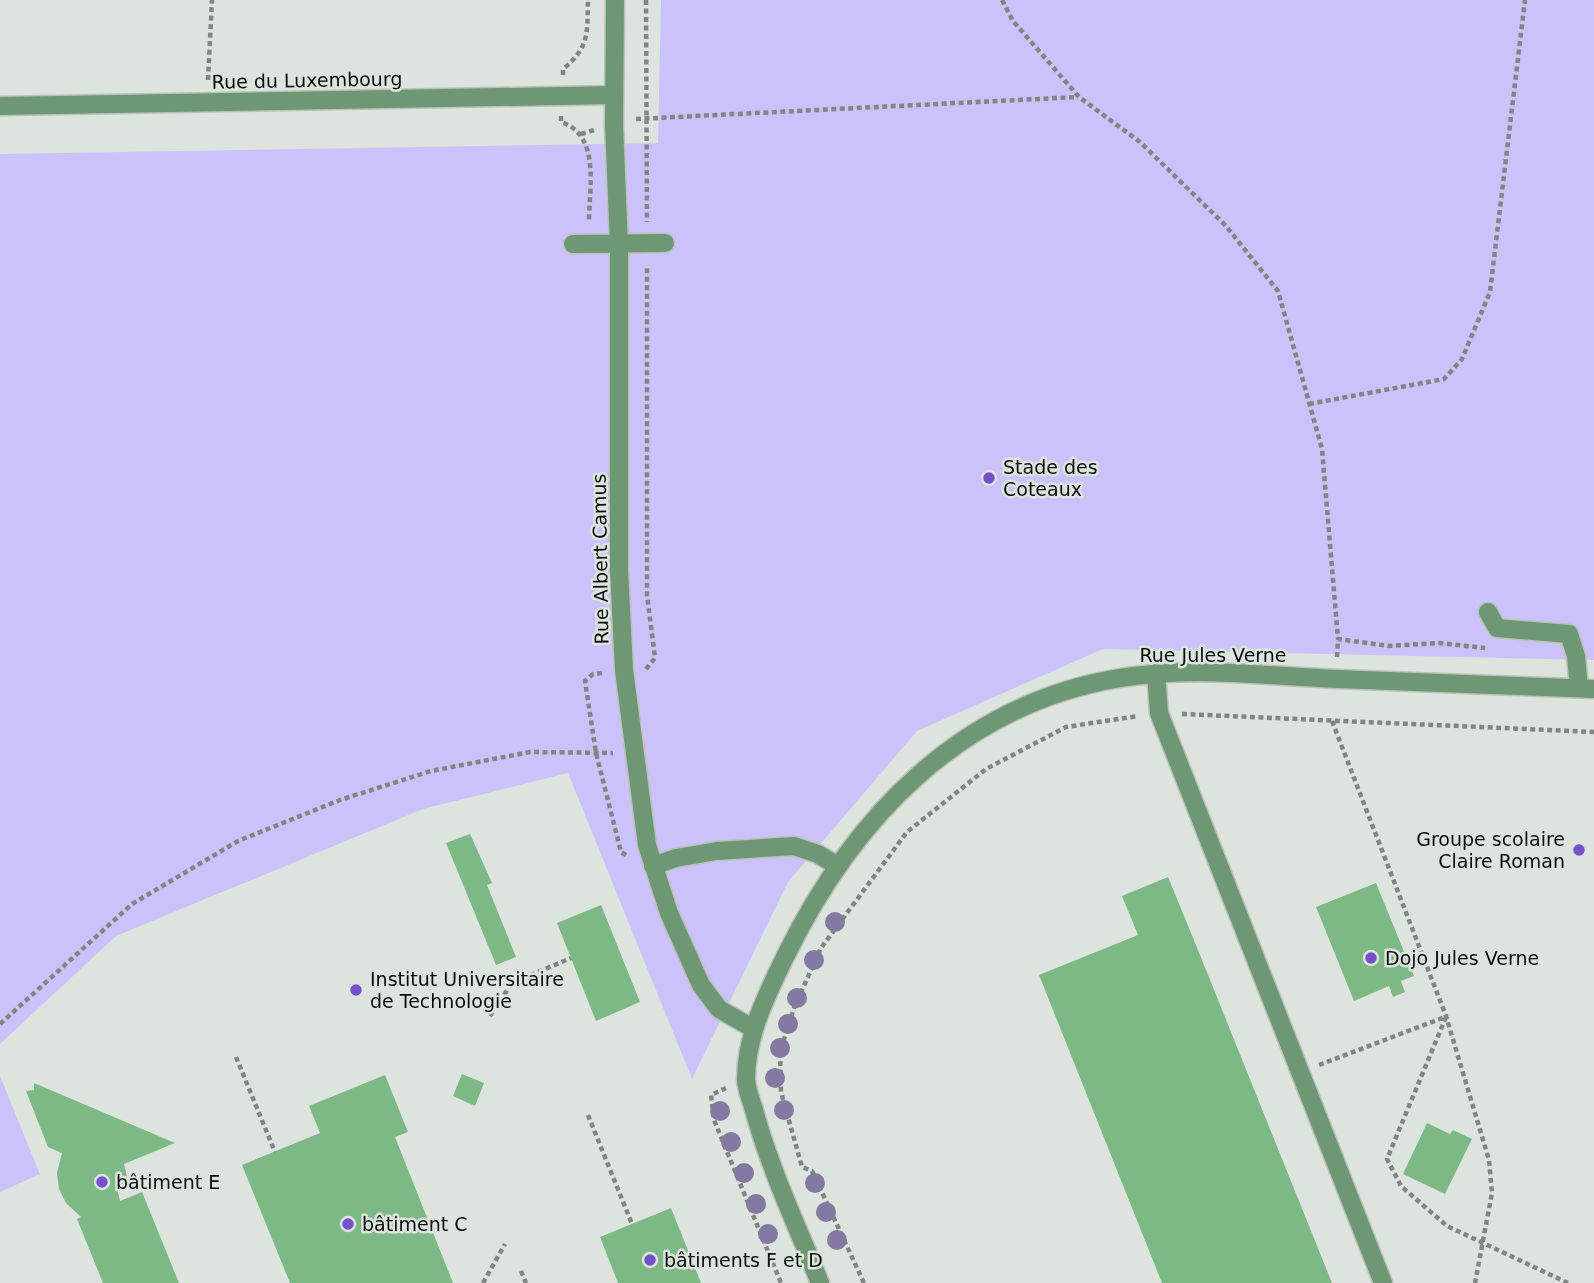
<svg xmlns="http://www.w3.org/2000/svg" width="1594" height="1283" font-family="'DejaVu Sans',sans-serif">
	<rect width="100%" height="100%" fill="#dde4dd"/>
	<path fill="#ccc2fb" d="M661,0H1594V660L1103,649L917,731L788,882L692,1079L568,773L423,809L116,936L0,1044V154L658,143Z
		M0,1076L40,1174L0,1192Z"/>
	<path fill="#7cb985" d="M470,834L492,883L487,885L516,957L496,965L446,843Z
		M1168,877L1198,950L1332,1283H1162L1039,975L1138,935L1122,896Z
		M1376,883L1414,976L1401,981L1405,992L1393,997L1389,986L1354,1001L1316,907Z
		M601,905L640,1002L596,1021L557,923Z
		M462,1074L484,1083L475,1106L453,1096Z
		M385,1075L408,1132L395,1137L453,1283H290L242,1165L320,1133L309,1106Z
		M34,1083L175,1143L124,1164L127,1177L118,1192L120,1201L142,1192L179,1283H103L77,1219L81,1217L66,1203L59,1189L57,1173L62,1153L48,1147L26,1091L34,1090Z
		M1427,1123L1450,1134L1453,1130L1472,1139L1445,1194L1403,1174Z
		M671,1208L701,1283H618L600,1237Z"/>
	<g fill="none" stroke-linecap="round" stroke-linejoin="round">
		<g stroke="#bbc2bb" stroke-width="21">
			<path id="minor" d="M615,0L614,125L619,244V570L624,670L647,845L669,913L701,985L719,1009L754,1029
				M0,106L614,95
				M573,244L665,243
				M1488,612L1497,628L1569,634L1576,656L1579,688
				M1156,673L1159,713L1383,1283
				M653,866L676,858L717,851L794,846L818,854L836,865
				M820,1283C797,1226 770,1169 754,1110C751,1100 746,1088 746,1079C746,1036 767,994 785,957C853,818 961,704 1120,678C1192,666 1266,676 1338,679C1423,683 1509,685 1594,689"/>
		</g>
		<path stroke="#818681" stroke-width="4.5" stroke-dasharray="5 3.5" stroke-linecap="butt" d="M646,0L647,222
			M1002,0L1013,21L1079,97L1140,142L1226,226L1278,291L1322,449L1338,639
			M563,75V69C590,47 587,33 588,0
			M208,80L212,0
			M561,116V122C601,135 589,188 589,222
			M636,119L1078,97
			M581,134L594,130
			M1309,404L1444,379L1462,359L1490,292L1525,0
			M1337,657L1338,639L1389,646L1439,643L1485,648
			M646,669L655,658L647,595V266
			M602,673L593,674L585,681L596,753L621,852L626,855
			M1182,714L1594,732
			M1332,721L1446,1016L1489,1160L1492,1193L1475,1283
			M490,1016L512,983L571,958
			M1446,1017L1387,1159L1401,1186L1447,1226L1568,1283
			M0,1024L132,904L238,841L340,800L431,771L530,752L613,753
			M236,1057L275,1152
			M1319,1065L1445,1017
			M726,1088L711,1095L714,1120L781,1283
			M588,1115L632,1224
			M521,1271L526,1283
			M483,1283L505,1244
			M864,1283L812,1171L802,1167L781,1092L780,1052L794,1008L821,948L907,832L986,769L1066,727L1138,716"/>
		<use href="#minor" stroke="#6e9873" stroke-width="18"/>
	</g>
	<g fill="#8479a2">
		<circle cx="835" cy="922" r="10"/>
		<circle cx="814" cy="960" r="10"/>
		<circle cx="797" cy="998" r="10"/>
		<circle cx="788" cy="1024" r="10"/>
		<circle cx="780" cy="1048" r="10"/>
		<circle cx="775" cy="1078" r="10"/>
		<circle cx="784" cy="1110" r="10"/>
		<circle cx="720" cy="1111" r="10"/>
		<circle cx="731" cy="1142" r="10"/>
		<circle cx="744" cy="1173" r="10"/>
		<circle cx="815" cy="1183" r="10"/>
		<circle cx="756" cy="1204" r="10"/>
		<circle cx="826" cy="1212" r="10"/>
		<circle cx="768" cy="1234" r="10"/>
		<circle cx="837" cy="1240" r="10"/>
	</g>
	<g fill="#7451cb" stroke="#dde4dd" stroke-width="2.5">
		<circle cx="989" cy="478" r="7"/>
		<circle cx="1579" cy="850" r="7"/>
		<circle cx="1371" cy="958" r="7"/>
		<circle cx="356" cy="990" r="7"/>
		<circle cx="102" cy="1182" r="7"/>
		<circle cx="348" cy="1224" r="7"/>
		<circle cx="650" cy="1260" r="7"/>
	</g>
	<g text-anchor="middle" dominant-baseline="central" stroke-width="5" stroke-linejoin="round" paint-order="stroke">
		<g font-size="19" fill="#0a0d0a" stroke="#dde4dd">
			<text transform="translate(307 80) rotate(-1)">Rue du Luxembourg</text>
			<text transform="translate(600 559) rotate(-91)">Rue Albert Camus</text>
			<text x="1213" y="655">Rue Jules Verne</text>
		</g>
		<g font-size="19" fill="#0a0d0a" stroke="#dde4dd" text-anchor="start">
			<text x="1003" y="467">Stade des<tspan x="1003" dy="22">Coteaux</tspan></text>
			<text x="1565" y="839" text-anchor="end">Groupe scolaire<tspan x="1565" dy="22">Claire Roman</tspan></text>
			<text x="1385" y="958">Dojo Jules Verne</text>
			<text x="370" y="979">Institut Universitaire<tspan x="370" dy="22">de Technologie</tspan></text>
			<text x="116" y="1182">bâtiment E</text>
			<text x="362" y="1224">bâtiment C</text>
			<text x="664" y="1260">bâtiments F et D</text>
		</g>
	</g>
</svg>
